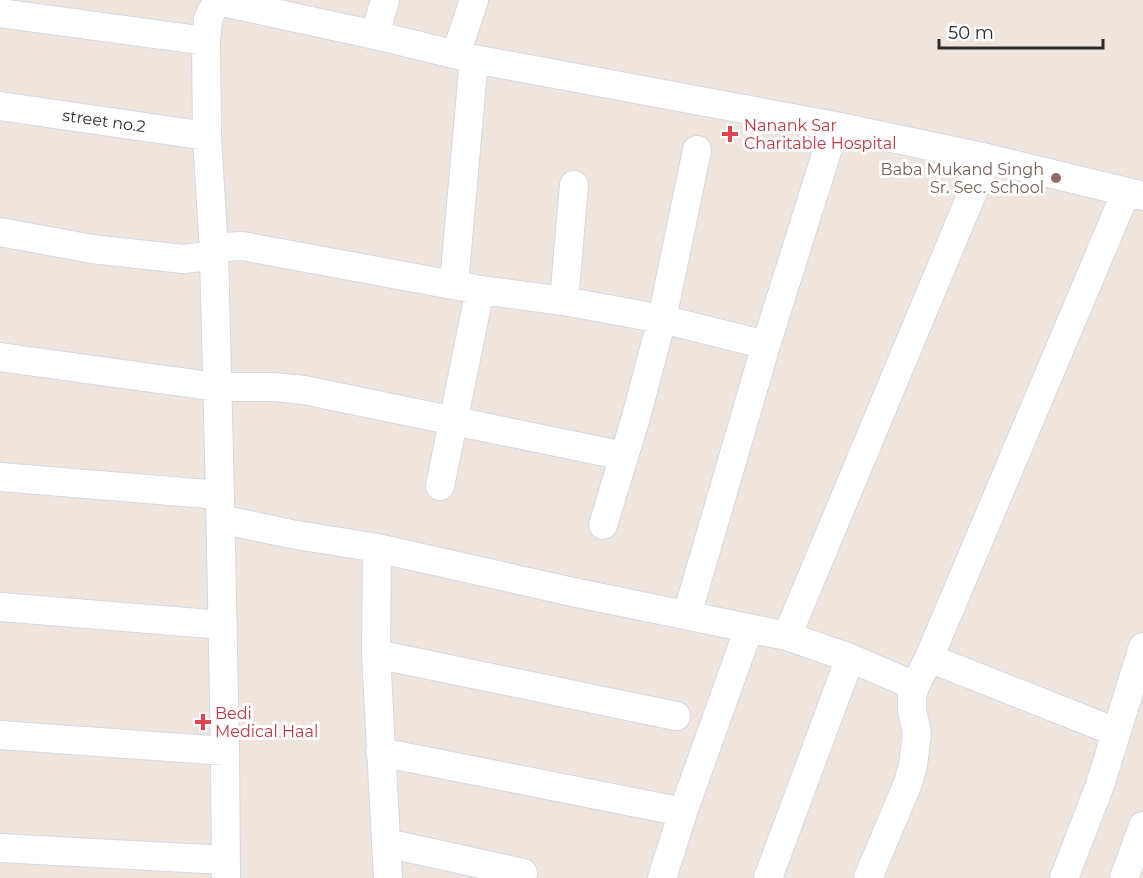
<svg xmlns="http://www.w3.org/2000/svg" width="1143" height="878" font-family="Montserrat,sans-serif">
	<rect width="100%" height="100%" fill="#efe5dd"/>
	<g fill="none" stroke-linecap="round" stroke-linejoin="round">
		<g stroke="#d2d8e6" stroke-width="30">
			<path id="minor" d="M0,13L206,41
				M375,35L385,0
				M456,54L474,0
				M0,106L207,136
				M0,232L92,249L183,259L201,257L224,247L242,246L480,290L564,301L662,319L766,345
				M454,284L474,59
				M564,301L574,185
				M0,357L217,387H273L304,390L624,456
				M0,477L220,495
				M440,486L480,290
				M220,519L291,534L377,548
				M603,525L636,417L662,319L697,150
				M0,607L223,625
				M687,615L766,345L835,126
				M787,636L987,158
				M376,654L676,716
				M929,658L1116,732
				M0,735L225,751
				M380,752L683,812
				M386,843L523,873
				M0,848L225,860
				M226,878L225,751L220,495L214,252L207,136L206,41L208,20L211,12L216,6L223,2L375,35L474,59L835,126L987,158L1143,196
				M388,878L376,654L377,548L568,591L787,636L850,658L915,686
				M662,878L683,812L749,628
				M768,878L850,658
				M868,878L908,783L913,766L917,733L912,710V697L915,686L929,658L1126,192
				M1064,878L1100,785L1143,647
				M1124,878L1143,826"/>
		</g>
		<use href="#minor" stroke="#fff" stroke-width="28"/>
	</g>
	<g fill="#e0444e" stroke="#fff" stroke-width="2">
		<path d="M727 125h6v6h6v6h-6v6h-6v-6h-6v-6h6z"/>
		<path d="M200 713h6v6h6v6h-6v6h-6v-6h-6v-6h6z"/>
	</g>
	<circle fill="#8d6e63" stroke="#fff" stroke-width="2" cx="1056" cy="178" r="6"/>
	<g text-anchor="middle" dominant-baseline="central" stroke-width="6" stroke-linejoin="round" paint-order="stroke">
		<g font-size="16" fill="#2c2c2c" stroke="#fff">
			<text transform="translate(104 121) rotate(8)">street no.2</text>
		</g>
		<g font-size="16" fill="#be3a42" stroke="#fff" text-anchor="start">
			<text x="744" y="125">Nanank Sar<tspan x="744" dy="18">Charitable Hospital</tspan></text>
			<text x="215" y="713">Bedi<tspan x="215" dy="18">Medical Haal</tspan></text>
		</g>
		<g font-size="16" fill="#785e54" stroke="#fff" text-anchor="end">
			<text x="1044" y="169">Baba Mukand Singh<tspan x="1044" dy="18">Sr. Sec. School</tspan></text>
		</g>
	</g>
	<path d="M939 39v9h164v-9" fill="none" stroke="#2c2c2c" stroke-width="3"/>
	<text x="948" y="39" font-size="18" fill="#2c2c2c" stroke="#ffffff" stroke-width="4.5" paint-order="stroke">50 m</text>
</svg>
